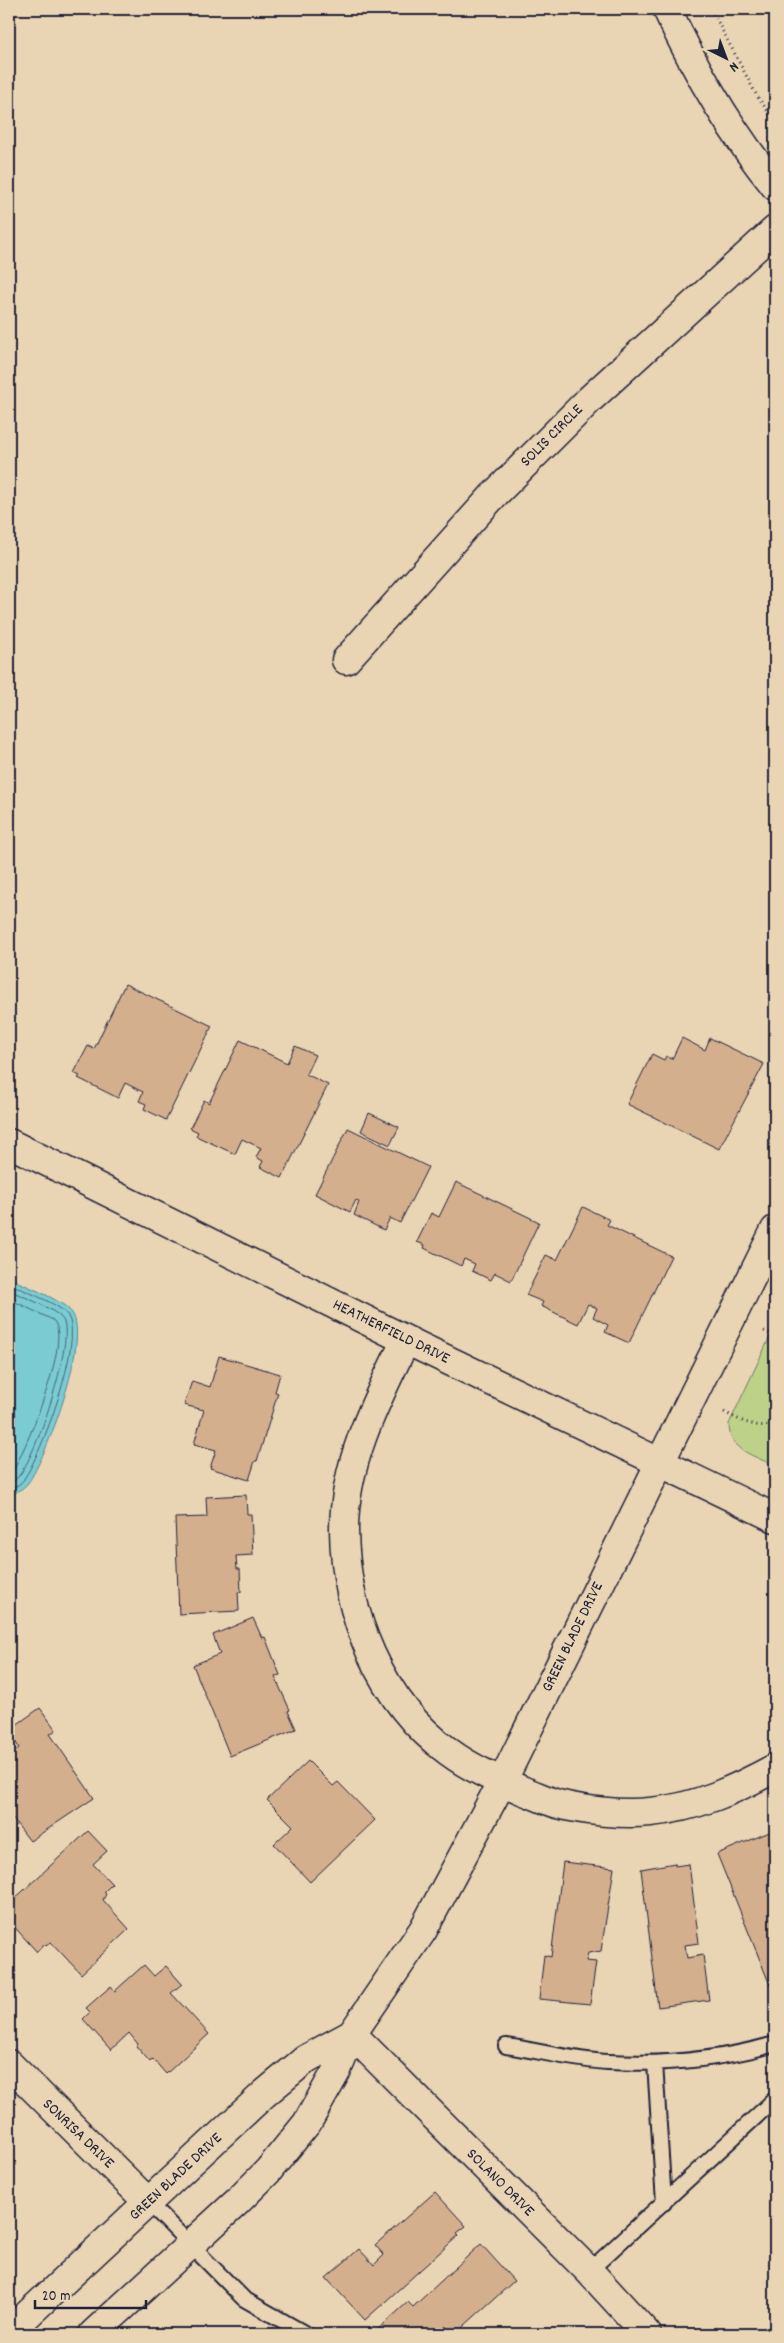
<svg xmlns="http://www.w3.org/2000/svg" width="784" height="2343" font-family="Dekko,sans-serif">
	<rect width="100%" height="100%" fill="#e9d5b3"/>
	<filter id="ink" filterUnits="userSpaceOnUse"><feTurbulence type="fractalNoise" baseFrequency=".02" numOctaves="2"/><feDisplacementMap in="SourceGraphic" scale="10" xChannelSelector="R" yChannelSelector="G"/><feConvolveMatrix kernelMatrix="1 2 1 2 8 2 1 2 1" color-interpolation-filters="sRGB"/></filter>
	<g filter="url(#ink)">
		<path fill="#bdd288" stroke="#707a62" d="M775,1326V1466C754,1455 729,1451 729,1424Z"/>
		<path fill="#7acbd2" stroke="#578796" d="M9,1278C24,1285 63,1300 72,1313C91,1339 46,1458 28,1483C23,1489 15,1493 9,1496Z"/>
		<g fill="none" stroke-linecap="round" stroke-linejoin="round">
			<path stroke="#456677" stroke-width="1" d="M9,1283C23,1291 61,1304 68,1316C84,1341 41,1455 24,1479C21,1484 14,1488 9,1490
				M9,1290C21,1296 60,1310 64,1322C73,1346 36,1457 18,1477C16,1479 12,1482 9,1483
				M9,1299L53,1320C73,1338 26,1448 13,1471L9,1474"/>
		</g>
		<path fill="#d4af8e" stroke="#22223b" d="M125,984L212,1026L166,1120L144,1109L146,1104L139,1101L143,1092L125,1083L118,1098L78,1078L80,1076L74,1073L88,1046L94,1049Z
			M682,1038L705,1050L710,1038L764,1064L719,1149L627,1104L652,1054L664,1060L666,1056L672,1059Z
			M240,1040L287,1063L295,1046L315,1055L306,1074L328,1085L282,1178L260,1167L263,1161L256,1157L261,1148L242,1139L235,1154L196,1136L198,1132L190,1128L204,1100L209,1103Z
			M369,1113L399,1127L390,1145L361,1131Z
			M348,1128L428,1167L400,1223L390,1218L384,1230L354,1215L359,1202L356,1200L350,1212L315,1194Z
			M456,1182L539,1222L511,1281L495,1273L491,1280L472,1271L475,1264L464,1259L461,1266L424,1248L425,1245L417,1242L431,1213L439,1217Z
			M583,1207L610,1220L607,1225L671,1256L629,1343L605,1332L608,1325L593,1317L597,1308L588,1304L578,1324L541,1306L543,1302L526,1295L546,1255L557,1260Z
			M219,1356L280,1374L275,1392L278,1393L257,1461H255L249,1480L210,1468L216,1450L194,1444L204,1410L184,1405L192,1381L210,1387Z
			M246,1495L247,1514H251L253,1555L236,1556L237,1569H240L241,1592H238L239,1611L179,1614L175,1518L207,1517L206,1497Z
			M253,1618L262,1638L265,1637L280,1675L275,1677L290,1710L288,1711L296,1729L230,1756L193,1665L220,1654L213,1635Z
			M40,1708L56,1730L50,1734L94,1798L30,1841L9,1814V1755L19,1748L9,1730Z
			M308,1761L333,1786L338,1782L375,1820L310,1882L274,1844L293,1826L267,1800Z
			M88,1831L107,1851L93,1864L112,1884L104,1892L106,1894L103,1900L129,1929L81,1974L51,1942L46,1946L44,1944L37,1952L9,1921V1907L10,1903Z
			M772,1831L775,1839V1983L770,1985L717,1854Z
			M563,1862L614,1868L601,1951L588,1953L586,1961L596,1962L590,2004L539,1999L544,1955L551,1957Z
			M675,1863V1866L689,1864L699,1943L685,1945L687,1958L703,1955L709,2000L658,2007L641,1869Z
			M144,1965L154,1976L166,1966L182,1984L171,1993L209,2034L166,2074L153,2059L150,2062L136,2046L138,2044L129,2033L111,2050L83,2019L90,2012L86,2008L111,1986L115,1991Z
			M435,2192L466,2226L457,2233L459,2235L365,2320L326,2278L359,2249L374,2265L384,2255L375,2245Z
			M481,2244L514,2281L455,2334L445,2326L437,2334H379L376,2331L408,2302L413,2307Z"/>
		<g fill="none" stroke-linecap="round" stroke-linejoin="round">
			<g stroke="#22223b" stroke-width="18">
				<path id="lane" d="M506,2046C540,2051 574,2060 608,2062C664,2065 722,2059 775,2044
					M655,2063L664,2203
					M149,2203L244,2299L306,2334
					M589,2271L775,2099"/>
			</g>
			<g stroke="#22223b" stroke-width="31">
				<path id="street" d="M667,9C696,72 731,132 775,186
					M346,660L492,497L590,399L775,230
					M9,1143L406,1340L775,1518
					M406,1340C377,1399 344,1462 344,1530C345,1613 380,1702 449,1752C472,1769 498,1780 524,1791C535,1795 547,1801 558,1804C585,1811 623,1815 650,1812C696,1808 736,1789 775,1768
					M352,2034L589,2271L647,2334
					M9,2064L149,2203
					M9,2332L264,2094L306,2059L352,2034
					M93,2334L237,2202L268,2171L307,2123L337,2070L352,2034L423,1930L502,1782L775,1230"/>
			</g>
			<path stroke="#22223b" stroke-width="3" stroke-dasharray="1 4" stroke-linecap="butt" d="M711,9L757,96L775,121
				M764,1331L775,1336
				M724,1412C741,1421 756,1429 775,1424"/>
			<use href="#lane" stroke="#e9d5b3" stroke-width="14"/>
			<use href="#street" stroke="#e9d5b3" stroke-width="28"/>
		</g>
	</g>
	<g text-anchor="middle" dominant-baseline="central" stroke-width="5" stroke-linejoin="round" paint-order="stroke">
		<g font-size="16" fill="#22223b" stroke="#e9d5b3">
			<text transform="translate(552 436) rotate(-45)">SOLIS CIRCLE</text>
			<text transform="translate(391 1332) rotate(26)">HEATHERFIELD DRIVE</text>
			<text transform="translate(573 1637) rotate(-64)">GREEN BLADE DRIVE</text>
			<text transform="translate(78 2134) rotate(44)">SONRISA DRIVE</text>
			<text transform="translate(176 2177) rotate(-43)">GREEN BLADE DRIVE</text>
			<text transform="translate(500 2183) rotate(45)">SOLANO DRIVE</text>
		</g>
	</g>
	<rect width="784" height="2343" fill="none" stroke="#e9d5b3" stroke-width="30"/>
	<rect x="15" y="15" width="754" height="2313" fill="none" stroke="#22223b" stroke-width="2" filter="url(#ink)"/>
	<g transform="translate(726 58) rotate(138)" stroke="#e9d5b3" stroke-width="4" paint-order="stroke">
	<path d="M0-4L9 19L0 12L-9 19Z" fill="#22223b"/>
	<text y="-8" font-size="14" font-weight="bold" text-anchor="middle" fill="#22223b">N</text>
	</g>
	<path d="M35 2300v8h111v-8" fill="none" stroke="#22223b" stroke-width="2.5"/>
	<text x="42" y="2300" font-size="15" fill="#22223b" stroke="#e9d5b3" stroke-width="4" paint-order="stroke">20 m</text>
</svg>
